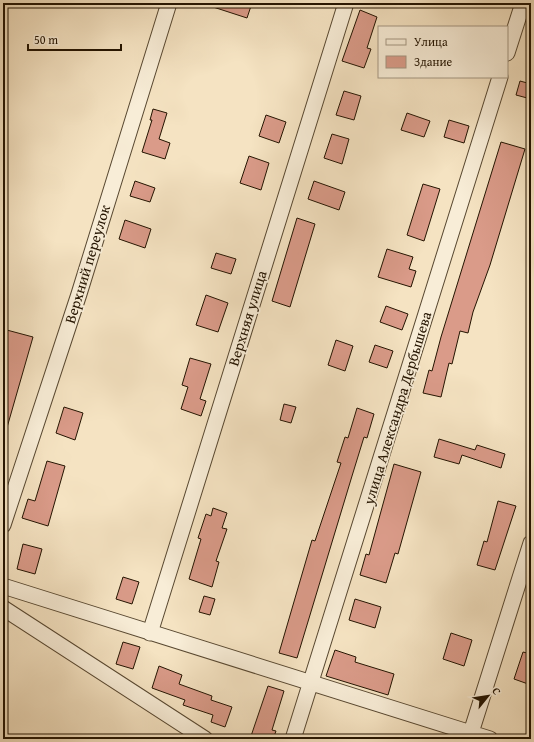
<svg xmlns="http://www.w3.org/2000/svg" width="534" height="742" font-family="'Gentium Book Plus',serif">
	<rect width="100%" height="100%" fill="#f5e3c2"/>
	<filter id="stains"><feTurbulence type="fractalNoise" baseFrequency=".005" numOctaves="4"/><feColorMatrix values="0 0 0 0 .2 0 0 0 0 .09 0 0 0 0 .02 0 0 0 .5 -.17"/></filter>
	<radialGradient id="worn" r=".72"><stop offset=".6" stop-color="#630" stop-opacity="0"/><stop offset="1" stop-color="#630" stop-opacity=".3"/></radialGradient>
	<path fill="#da9b89" stroke="#241401" d="M208,3H252L247,18L207,5Z
		M360,10L377,17L367,48L371,49L364,68L342,61Z
		M520,81L531,84V99L516,95Z
		M344,91L361,96L354,120L336,115Z
		M153,109L167,113L159,139L170,143L165,159L142,152L152,120H150Z
		M407,113L430,121L424,137L401,130Z
		M266,115L286,122L279,143L259,136Z
		M449,120L469,126L464,143L444,137Z
		M332,134L349,139L342,164L324,158Z
		M501,142L525,149L490,265L473,312L468,333L460,331L452,364L449,363L441,397L423,393L429,370L432,371L441,337Z
		M249,156L269,163L261,190L240,183Z
		M135,181L155,188L150,202L130,196Z
		M314,181L345,192L339,210L308,199Z
		M423,184L440,189L424,241L407,235Z
		M297,218L315,224L290,307L272,301Z
		M125,220L151,229L145,248L119,239Z
		M387,249L413,257L409,269L416,271L411,287L378,277Z
		M216,253L236,259L231,274L211,268Z
		M206,295L228,303L218,332L196,325Z
		M386,306L408,314L402,330L380,322Z
		M3,329L33,337L6,431H3Z
		M336,340L353,346L345,371L328,365Z
		M375,345L393,351L387,368L369,362Z
		M190,358L211,364L200,399L206,401L201,416L181,409L188,387L182,385Z
		M284,404L296,407L291,423L280,420Z
		M64,407L83,413L75,440L56,433Z
		M357,408L374,414L367,438L364,437L352,476L297,658L279,653L312,540L315,541L341,463L337,462L345,437L348,438Z
		M439,439L475,450L477,445L505,454L501,468L462,455L459,464L434,457Z
		M47,461L65,466L48,526L22,518L28,499L35,501Z
		M394,464L421,472L398,554L395,553L386,583L360,575L366,554L369,555Z
		M498,501L516,506L495,570L477,565L484,541L487,542Z
		M213,508L227,513L222,528L227,529L216,561L219,562L212,587L189,579L201,539L198,538L206,514L211,516Z
		M23,544L42,549L35,574L17,569Z
		M123,577L139,582L132,604L116,599Z
		M204,596L215,599L210,615L199,612Z
		M355,599L381,607L375,628L349,620Z
		M451,633L472,640L464,666L443,659Z
		M123,642L140,647L133,669L116,664Z
		M335,650L356,657L355,662L394,674L388,695L326,676Z
		M523,652L531,654V685L514,679Z
		M159,666L182,675L179,684L212,696L211,700L232,707L225,727L211,722L213,715L183,705L185,700L152,688Z
		M268,686L284,691L272,730L276,731L273,739H250Z"/>
	<g fill="none" stroke-linecap="round" stroke-linejoin="round">
		<g stroke="#584831" stroke-width="17">
			<path id="street" d="M507,53L523,3
				M3,525L79,294L169,3
				M3,586L490,739
				M3,608L205,739
				M150,633L346,3
				M293,739L500,77
				M469,739L531,543"/>
		</g>
		<use href="#street" stroke="#f8edd7" stroke-width="15"/>
	</g>
	<g text-anchor="middle" dominant-baseline="central" stroke-width="3.5" stroke-linejoin="round" paint-order="stroke">
		<g font-size="15" fill="#241401" stroke="#f8edd7">
			<text transform="translate(87 264) rotate(-73)">Верхний переулок</text>
			<text transform="translate(247 318) rotate(-73)">Верхняя улица</text>
			<text transform="translate(397 408) rotate(-73)">улица Александра Дербышева</text>
		</g>
	</g>
	<rect width="534" height="742" fill="none" stroke="#f5e3c2" stroke-width="16"/>
	<rect x="4" y="4" width="526" height="734" fill="none" stroke="#241401" stroke-width="2"/>
	<rect x="8" y="8" width="518" height="726" fill="none" stroke="#241401"/>
	<rect x="378" y="26" width="130" height="52" fill="#f8edd7" stroke="#a39681"/>
	<rect x="386" y="39" width="20" height="6" fill="#f8edd7" stroke="#a39681"/>
	<text x="414" y="46" font-size="12" fill="#241401">Улица</text>
	<rect x="386" y="56" width="20" height="12" fill="#da9b89" stroke="#a39681"/>
	<text x="414" y="66" font-size="12" fill="#241401">Здание</text>
	<g transform="translate(488 696) rotate(60)" stroke="#f8edd7" stroke-width="3" paint-order="stroke">
	<path d="M0-3L7 15L0 10L-7 15Z" fill="#241401"/>
	<text y="-6" font-size="11" font-weight="bold" text-anchor="middle" fill="#241401">С</text>
	</g>
	<path d="M28 44v6h93v-6" fill="none" stroke="#241401" stroke-width="2"/>
	<text x="34" y="44" font-size="12" fill="#241401" stroke="#f8edd7" stroke-width="3" paint-order="stroke">50 m</text>
	<rect width="100%" height="100%" filter="url(#stains)"/>
	<rect width="100%" height="100%" fill="url(#worn)"/>
</svg>
